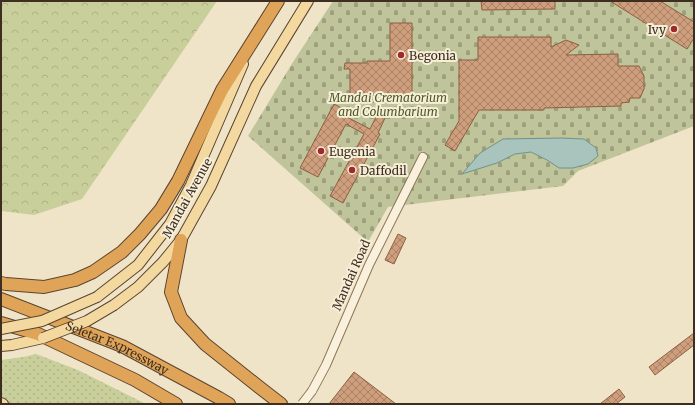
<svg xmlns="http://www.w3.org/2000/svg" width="695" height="405" font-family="Merriweather,serif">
	<defs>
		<pattern id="grass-dots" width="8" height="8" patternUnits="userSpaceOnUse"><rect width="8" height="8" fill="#c9cf9b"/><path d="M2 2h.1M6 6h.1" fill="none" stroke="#aeb285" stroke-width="1.8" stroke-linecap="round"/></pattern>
		<pattern id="forest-crowns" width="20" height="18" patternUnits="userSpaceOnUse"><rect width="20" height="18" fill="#c9cf9b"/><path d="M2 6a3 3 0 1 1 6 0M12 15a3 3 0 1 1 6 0" fill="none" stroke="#aeb285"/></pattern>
		<pattern id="cemetery-stones" width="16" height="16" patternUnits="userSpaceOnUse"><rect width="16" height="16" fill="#bfc49a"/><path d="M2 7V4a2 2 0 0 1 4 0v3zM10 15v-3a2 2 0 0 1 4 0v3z" fill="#9ca07d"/></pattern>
		<pattern id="building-cross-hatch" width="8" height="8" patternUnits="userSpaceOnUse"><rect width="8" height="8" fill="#cf9f7d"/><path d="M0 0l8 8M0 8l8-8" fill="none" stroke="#a98266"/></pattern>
	</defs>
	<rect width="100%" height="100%" fill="#f0e4c8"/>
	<path fill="url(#grass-dots)" d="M36,354L78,370L146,404H1V360L23,357Z"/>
	<path fill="url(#forest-crowns)" d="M1,1H217L82,199L34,215L1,211Z"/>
	<path fill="url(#cemetery-stones)" d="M333,1H694V126L578,171L563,186L388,207L368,242L248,136L293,62Z"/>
	<path fill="#a9c4bc" stroke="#6f938a" d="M561,138L584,139L596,148L598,156L588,164L573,168H559L547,160L531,152L515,154L497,163L462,174L480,153L503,139Z"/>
	<path fill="url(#building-cross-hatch)" stroke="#8d5f41" d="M481,1H555V9L482,10Z
		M610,1H660L694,22V38L687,49Z
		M390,23H412V95L350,96V69H344L345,63H367V61H390Z
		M478,37H551V47L566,40L579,45L566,55L618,54V66H639L644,76V89L640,98H630L629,102L621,103V106L544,108V110H479L455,151L445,145L459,121V60H478Z
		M334,104L347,111L345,116L370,129L377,115L385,118L378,133L380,134L343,203L330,196L364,134L346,124L318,177L300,168Z
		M398,234L406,238L394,264L385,260Z
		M694,333V345L655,375L649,367Z
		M354,372L396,404H329Z
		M619,389L625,397L616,404H600Z"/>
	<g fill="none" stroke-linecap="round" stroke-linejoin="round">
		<g stroke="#8d765c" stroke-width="10">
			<path id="minor" d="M312,391L326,365L369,265L423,157"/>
		</g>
		<g stroke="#5b4430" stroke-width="12">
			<path id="major" d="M97,297L138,265L170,224L191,185L243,64
				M114,305L138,287L163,262L181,240L211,186L256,86L308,1
				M1,346L12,345L43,338
				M1,403L3,404"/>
		</g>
		<g stroke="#5b4430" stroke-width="14">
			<g id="highway">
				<path d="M181,240L171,292L181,318L205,344L259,387L281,404"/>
				<path d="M1,283L6,284L44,287L75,280L93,272L122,252L140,234L161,209L178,181L222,90L278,1"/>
				<path id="s1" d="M1,299L122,346L219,398L229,404"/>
				<path d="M1,323L38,334L135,380L176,404"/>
			</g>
		</g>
		<use href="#minor" stroke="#faf1dc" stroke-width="8"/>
		<use href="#major" stroke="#f3d9a0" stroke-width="10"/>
		<use href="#highway" stroke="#e0a458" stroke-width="12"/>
		<g stroke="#8d765c" stroke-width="10" stroke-linecap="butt">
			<path id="minor-bridge" d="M302,404L312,391"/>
		</g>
		<g stroke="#5b4430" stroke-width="12" stroke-linecap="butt">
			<path id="major-bridge" d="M1,329L42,321L97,297
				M43,338L87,321L114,305"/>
		</g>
		<use href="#minor-bridge" stroke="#faf1dc" stroke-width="8"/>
		<use href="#major-bridge" stroke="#f3d9a0" stroke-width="10"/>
	</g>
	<g fill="#9e2a2b" stroke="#f7eed8" stroke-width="1.5">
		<circle cx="674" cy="29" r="4"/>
		<circle cx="401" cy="55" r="4"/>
		<circle cx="321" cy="151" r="4"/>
		<circle cx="352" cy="170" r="4"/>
	</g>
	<g text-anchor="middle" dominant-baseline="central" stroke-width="4" stroke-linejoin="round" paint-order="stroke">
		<g font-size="12" fill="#3d2e20" stroke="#f7eed8" text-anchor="start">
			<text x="666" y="29" text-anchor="end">Ivy</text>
			<text x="409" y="55">Begonia</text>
			<text x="329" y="151">Eugenia</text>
			<text x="360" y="170">Daffodil</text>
		</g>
		<g font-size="12" font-style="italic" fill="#4d5a26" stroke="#f7eed8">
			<text x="388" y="97">Mandai Crematorium<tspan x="388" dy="14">and Columbarium</tspan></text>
		</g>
		<g font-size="12" fill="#3d2e20" stroke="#f7eed8">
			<text transform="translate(187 198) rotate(-61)">Mandai Avenue</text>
			<text transform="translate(351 275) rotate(-66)">Mandai Road</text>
			<text stroke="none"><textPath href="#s1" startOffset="126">Seletar Expressway</textPath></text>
		</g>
	</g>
	<rect width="695" height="405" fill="none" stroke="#3d2e20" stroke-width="4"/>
</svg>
